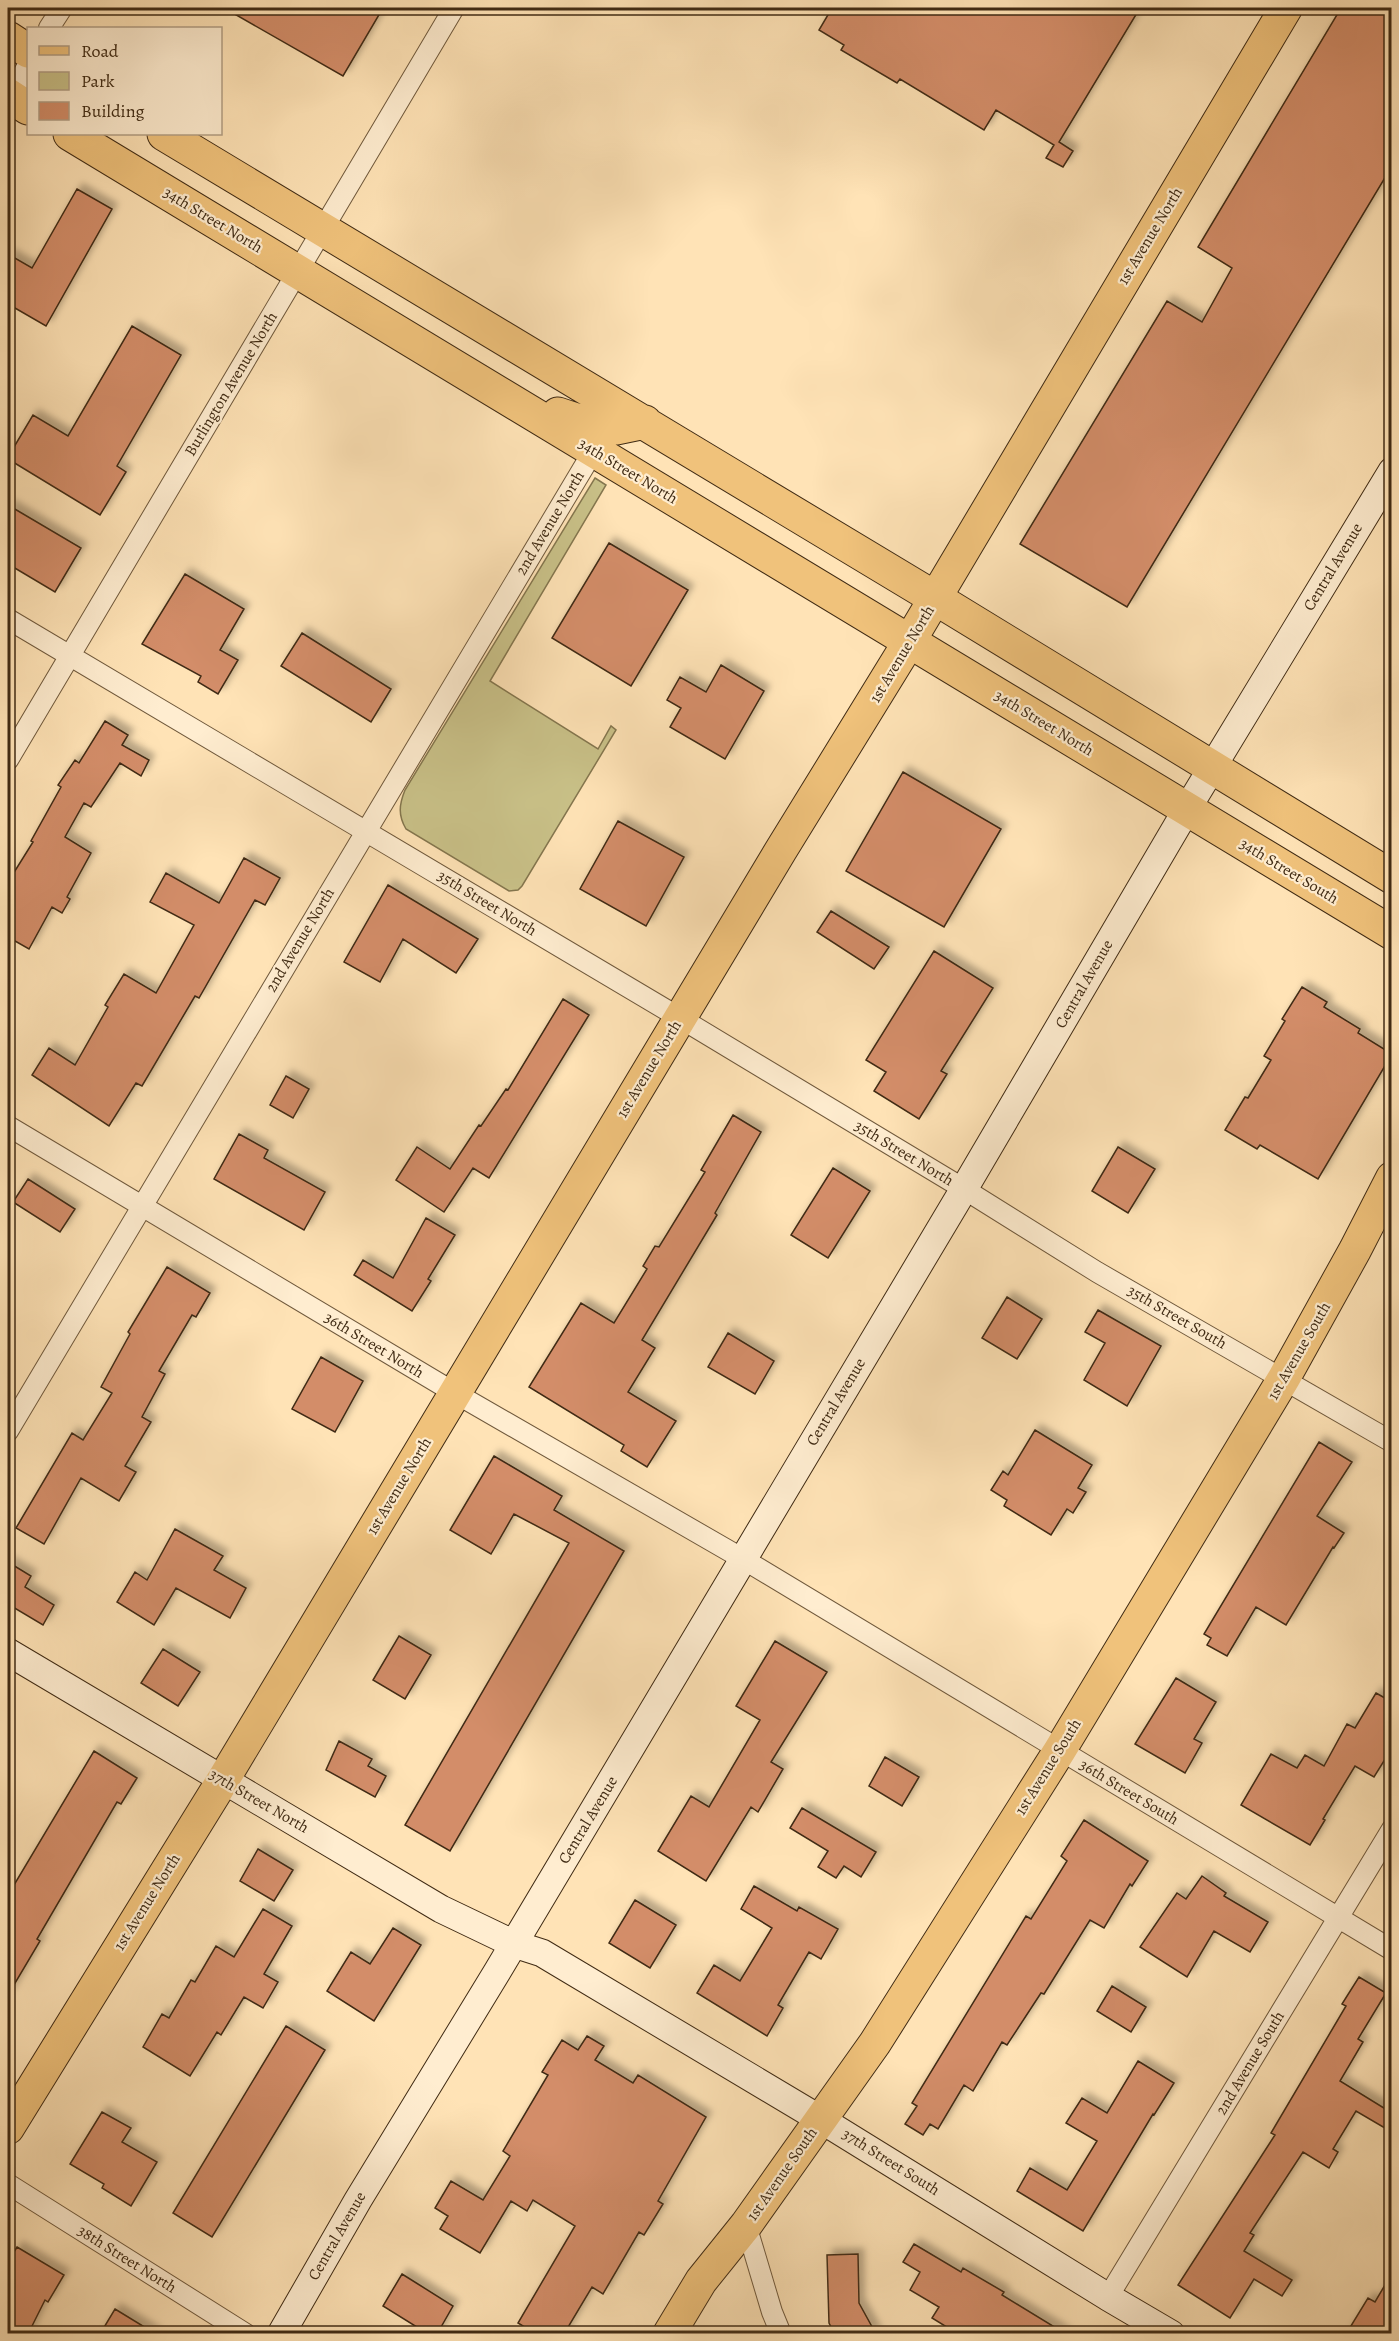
<svg xmlns="http://www.w3.org/2000/svg" width="1399" height="2341" font-family="Alegreya,serif">
	<defs>
		<filter id="shadow"><feDropShadow dx="5.5" dy="-5.5" stdDeviation="3" flood-color="#0004"/></filter>
	</defs>
	<rect width="100%" height="100%" fill="#ffe3b6"/>
	<filter id="stains"><feTurbulence type="fractalNoise" baseFrequency=".00333" numOctaves="4"/><feColorMatrix values="0 0 0 0 .2 0 0 0 0 .09 0 0 0 0 .02 0 0 0 .5 -.17"/></filter>
	<radialGradient id="worn" r=".72"><stop offset=".6" stop-color="#630" stop-opacity="0"/><stop offset="1" stop-color="#630" stop-opacity=".3"/></radialGradient>
	<path fill="#c9c188" stroke="#84764e" stroke-width="1.5" d="M595,478L606,485L490,681L598,749L611,726L616,730L522,886L518,890L509,891L406,829C398,815 399,805 405,790Z"/>
	<path fill="#d38d69" stroke="#402b14" stroke-width="1.5" filter="url(#shadow)" d="M224,8H383L343,76Z
		M832,8H1140L1059,142L1073,151L1063,167L1046,158L1054,145L996,110L984,130L900,79L897,83L841,50L844,45L819,30Z
		M1341,8H1392V166L1127,607L1020,544L1167,301L1202,322L1232,268L1198,247Z
		M77,189L112,209L46,326L8,304V254L32,268Z
		M132,326L181,355L117,466L126,472L100,515L8,459V457L33,415L68,436Z
		M8,505L81,548L55,592L8,564Z
		M609,543L688,590L631,686L552,638Z
		M185,574L244,609L220,650L238,660L218,694L198,682L201,676L142,644Z
		M302,633L391,689L371,722L281,666Z
		M721,665L764,691L725,759L670,727L681,708L667,700L680,677L706,692Z
		M105,721L128,735L122,745L149,760L141,776L120,763L91,807L84,803L65,837L91,853L67,897L70,899L62,913L52,907L29,949L8,937V882L33,842L31,841L61,787L58,785L75,760L79,763Z
		M903,772L1001,829L944,927L846,871Z
		M618,821L684,857L646,926L580,889Z
		M244,858L280,878L265,905L255,900L199,998L195,996L142,1086L136,1083L109,1126L32,1075L49,1048L75,1065L108,1007L105,1005L124,974L156,993L194,925L150,902L166,873L219,903Z
		M388,885L478,939L456,973L403,939L380,982L344,962Z
		M831,911L889,947L874,969L817,932Z
		M934,951L993,988L941,1071L947,1074L919,1119L874,1091L886,1072L866,1060Z
		M1302,987L1327,1002L1324,1007L1360,1029L1358,1033L1392,1054L1318,1179L1260,1145L1257,1149L1225,1130L1245,1097L1248,1098L1271,1060L1264,1056L1285,1021L1282,1019Z
		M563,999L589,1015L489,1178L473,1168L444,1212L396,1180L417,1147L450,1169L479,1125L481,1126L506,1089L508,1090Z
		M286,1076L309,1089L293,1118L270,1105Z
		M733,1115L761,1132L715,1213L717,1215L642,1340L655,1348L628,1392L676,1421L647,1467L621,1451L624,1445L529,1387L581,1303L614,1323L647,1269L643,1266L655,1246L659,1247L705,1172L701,1170Z
		M239,1134L268,1150L264,1158L325,1192L304,1230L214,1179Z
		M1118,1147L1155,1169L1128,1213L1092,1191Z
		M833,1168L870,1191L828,1258L791,1235Z
		M28,1179L75,1209L60,1232L13,1202Z
		M426,1218L455,1235L428,1279L431,1281L412,1311L354,1275L363,1260L393,1278Z
		M167,1267L210,1293L196,1317L192,1315L159,1371L165,1374L142,1417L151,1422L125,1466L136,1472L119,1501L81,1478L44,1544L16,1528L72,1433L83,1440L112,1393L101,1387L130,1334L128,1332Z
		M1007,1297L1042,1319L1017,1359L982,1338Z
		M1098,1310L1161,1346L1127,1406L1084,1380L1105,1343L1085,1332Z
		M728,1333L774,1361L755,1394L708,1367Z
		M321,1357L363,1381L335,1432L292,1409Z
		M1035,1430L1092,1465L1078,1488L1086,1492L1073,1513L1067,1509L1051,1535L1004,1506L1007,1500L991,1490L1003,1471L1008,1475Z
		M1319,1442L1352,1462L1317,1516L1344,1533L1334,1548L1333,1547L1286,1625L1256,1607L1227,1656L1207,1645L1211,1638L1204,1634Z
		M494,1456L562,1496L554,1510L624,1551L450,1851L405,1825L569,1543L514,1514L491,1554L450,1530Z
		M175,1529L223,1556L214,1570L246,1588L230,1618L176,1588L154,1625L117,1602L135,1572L147,1580Z
		M8,1562L31,1576L25,1587L54,1605L43,1625L13,1607L8,1616Z
		M399,1636L431,1655L405,1699L373,1680Z
		M775,1641L827,1672L771,1762L783,1769L758,1812L751,1807L706,1881L658,1851L691,1796L709,1807L760,1720L736,1706Z
		M163,1649L200,1672L178,1706L141,1683Z
		M1176,1678L1216,1702L1194,1739L1202,1743L1185,1773L1135,1744Z
		M1376,1693L1392,1702V1748L1374,1777L1355,1766L1323,1819L1325,1820L1310,1845L1241,1805L1271,1754L1297,1768L1305,1755L1324,1766L1347,1724L1355,1728Z
		M339,1741L372,1759L368,1766L386,1776L375,1797L326,1770Z
		M94,1751L137,1778L121,1804L117,1802L37,1939L40,1941L8,1995V1895Z
		M885,1757L919,1777L902,1806L869,1786Z
		M802,1808L876,1852L861,1877L844,1866L836,1878L818,1867L828,1851L790,1828Z
		M1084,1820L1148,1861L1132,1886L1130,1884L1104,1928L1090,1920L1044,1994L1041,1993L1007,2045L1002,2042L973,2091L964,2085L938,2129L930,2124L923,2135L905,2124L917,2106L912,2103L1026,1916L1031,1919L1067,1861L1061,1856Z
		M258,1849L293,1870L274,1901L240,1881Z
		M1202,1876L1226,1893L1224,1896L1268,1922L1250,1952L1214,1931L1187,1977L1140,1947L1177,1893L1186,1899Z
		M754,1886L797,1911L799,1907L838,1929L821,1959L809,1952L778,2005L783,2008L767,2036L697,1993L714,1965L740,1981L772,1928L741,1909Z
		M635,1900L676,1925L650,1968L609,1943Z
		M263,1909L292,1926L264,1974L278,1982L263,2008L244,1997L221,2035L217,2032L190,2076L143,2047L162,2014L169,2018L191,1980L195,1982L216,1946L234,1957Z
		M393,1928L421,1945L374,2021L327,1991L351,1952L370,1964Z
		M1359,1977L1386,1993L1358,2039L1363,2042L1340,2081L1392,2113V2129L1390,2131L1356,2111L1333,2149L1338,2152L1329,2168L1303,2152L1250,2233L1254,2235L1244,2251L1292,2280L1282,2296L1254,2279L1230,2318L1178,2285L1275,2135L1271,2133L1346,2006L1342,2004Z
		M1112,1986L1146,2007L1131,2032L1097,2011Z
		M286,2026L325,2050L212,2237L173,2213Z
		M587,2036L604,2046L595,2060L633,2083L638,2075L706,2117L658,2201L663,2204L644,2235L639,2232L603,2294L592,2287L564,2334H536L518,2323L575,2226L533,2200L527,2211L511,2201L480,2253L440,2229L448,2216L435,2208L451,2181L483,2200L510,2156L503,2151L548,2075L542,2072L562,2040L578,2050Z
		M1138,2061L1174,2083L1154,2115L1153,2114L1083,2231L1017,2191L1030,2168L1067,2190L1097,2141L1066,2123L1082,2098L1107,2113Z
		M102,2112L131,2128L122,2142L157,2162L131,2206L102,2188L104,2184L70,2164Z
		M914,2244L961,2272L963,2268L1004,2292L1002,2295L1066,2334H958L932,2318L939,2307L910,2290L920,2272L903,2262Z
		M17,2247L64,2275L48,2302L45,2300L28,2334H18L8,2328V2262Z
		M858,2254L859,2303L876,2334H835L829,2323L827,2255Z
		M1392,2273V2334H1346L1368,2298L1375,2302Z
		M402,2274L453,2306L437,2334H428L383,2306Z
		M115,2309L156,2334H100Z"/>
	<g fill="none" stroke-linecap="round" stroke-linejoin="round">
		<g stroke="#70593c" stroke-width="22">
			<path id="street" d="M49,28L62,8
				M8,101L28,65
				M8,619L680,1018L964,1189L1097,1272L1392,1442
				M8,760L454,8
				M8,1126L455,1393L743,1559L1392,1950
				M8,1431L594,450
				M8,2184L246,2334
				M746,2225L772,2312L781,2334
				M1108,2297L1392,1829"/>
		</g>
		<g stroke="#402b14" stroke-width="29">
			<path id="secondary" d="M8,1652L441,1909L514,1944L542,1953L820,2119L1108,2297L1171,2334
				M281,2334L358,2200L497,1972L964,1189L1187,809L1392,471"/>
		</g>
		<g stroke="#402b14" stroke-width="34">
			<path id="primary" d="M8,2128L223,1780L781,850L909,642L1286,8
				M669,2334L701,2281L746,2225L875,2043L1060,1750L1284,1378L1355,1250L1392,1178"/>
		</g>
		<g stroke="#402b14" stroke-width="35">
			<path id="highway" d="M8,38L28,51
				M8,95L28,108
				M70,134L1392,933
				M164,134L935,598L1392,877
				M558,414L600,428H616L645,422"/>
		</g>
		<use href="#street" stroke="#ffedd0" stroke-width="20"/>
		<use href="#secondary" stroke="#ffedd0" stroke-width="27"/>
		<use href="#primary" stroke="#f0c27b" stroke-width="32"/>
		<use href="#highway" stroke="#f0c27b" stroke-width="33"/>
	</g>
	<g text-anchor="middle" dominant-baseline="central" stroke-width="4.5" stroke-linejoin="round" paint-order="stroke">
		<g font-size="16" fill="#402b14" stroke="#ffedd0">
			<text transform="translate(213 220) rotate(31)">34th Street North</text>
			<text transform="translate(1150 236) rotate(-59)">1st Avenue North</text>
			<text transform="translate(231 384) rotate(-59)">Burlington Avenue North</text>
			<text transform="translate(628 471) rotate(31)">34th Street North</text>
			<text transform="translate(550 523) rotate(-59)">2nd Avenue North</text>
			<text transform="translate(1333 567) rotate(-59)">Central Avenue</text>
			<text transform="translate(902 654) rotate(-59)">1st Avenue North</text>
			<text transform="translate(1044 723) rotate(31)">34th Street North</text>
			<text transform="translate(1289 871) rotate(31)">34th Street South</text>
			<text transform="translate(487 903) rotate(31)">35th Street North</text>
			<text transform="translate(300 940) rotate(-59)">2nd Avenue North</text>
			<text transform="translate(1084 984) rotate(-60)">Central Avenue</text>
			<text transform="translate(649 1069) rotate(-59)">1st Avenue North</text>
			<text transform="translate(904 1153) rotate(31)">35th Street North</text>
			<text transform="translate(1177 1317) rotate(30)">35th Street South</text>
			<text transform="translate(374 1345) rotate(31)">36th Street North</text>
			<text transform="translate(1299 1351) rotate(-60)">1st Avenue South</text>
			<text transform="translate(836 1402) rotate(-59)">Central Avenue</text>
			<text transform="translate(399 1486) rotate(-59)">1st Avenue North</text>
			<text transform="translate(1048 1767) rotate(-58)">1st Avenue South</text>
			<text transform="translate(1129 1792) rotate(31)">36th Street South</text>
			<text transform="translate(259 1801) rotate(30)">37th Street North</text>
			<text transform="translate(588 1820) rotate(-59)">Central Avenue</text>
			<text transform="translate(147 1902) rotate(-58)">1st Avenue North</text>
			<text transform="translate(1250 2063) rotate(-59)">2nd Avenue South</text>
			<text transform="translate(891 2162) rotate(32)">37th Street South</text>
			<text transform="translate(782 2174) rotate(-55)">1st Avenue South</text>
			<text transform="translate(337 2236) rotate(-60)">Central Avenue</text>
			<text transform="translate(127 2259) rotate(32)">38th Street North</text>
		</g>
	</g>
	<rect width="1399" height="2341" fill="none" stroke="#ffe3b6" stroke-width="30"/>
	<rect x="9" y="9" width="1381" height="2323" fill="none" stroke="#402b14" stroke-width="3"/>
	<rect x="15" y="15" width="1369" height="2311" fill="none" stroke="#402b14" stroke-width="1.5"/>
	<rect x="27" y="27" width="195" height="108" fill="#ffedd0" stroke="#b39f85" stroke-width="1.5"/>
	<rect x="39" y="46" width="30" height="9" fill="#f0c27b" stroke="#b39f85" stroke-width="1.5"/>
	<text x="81" y="57" font-size="18" fill="#402b14">Road</text>
	<rect x="39" y="72" width="30" height="18" fill="#c9c188" stroke="#b39f85" stroke-width="1.5"/>
	<text x="81" y="87" font-size="18" fill="#402b14">Park</text>
	<rect x="39" y="102" width="30" height="18" fill="#d38d69" stroke="#b39f85" stroke-width="1.5"/>
	<text x="81" y="117" font-size="18" fill="#402b14">Building</text>
	<rect width="100%" height="100%" filter="url(#stains)"/>
	<rect width="100%" height="100%" fill="url(#worn)"/>
</svg>
